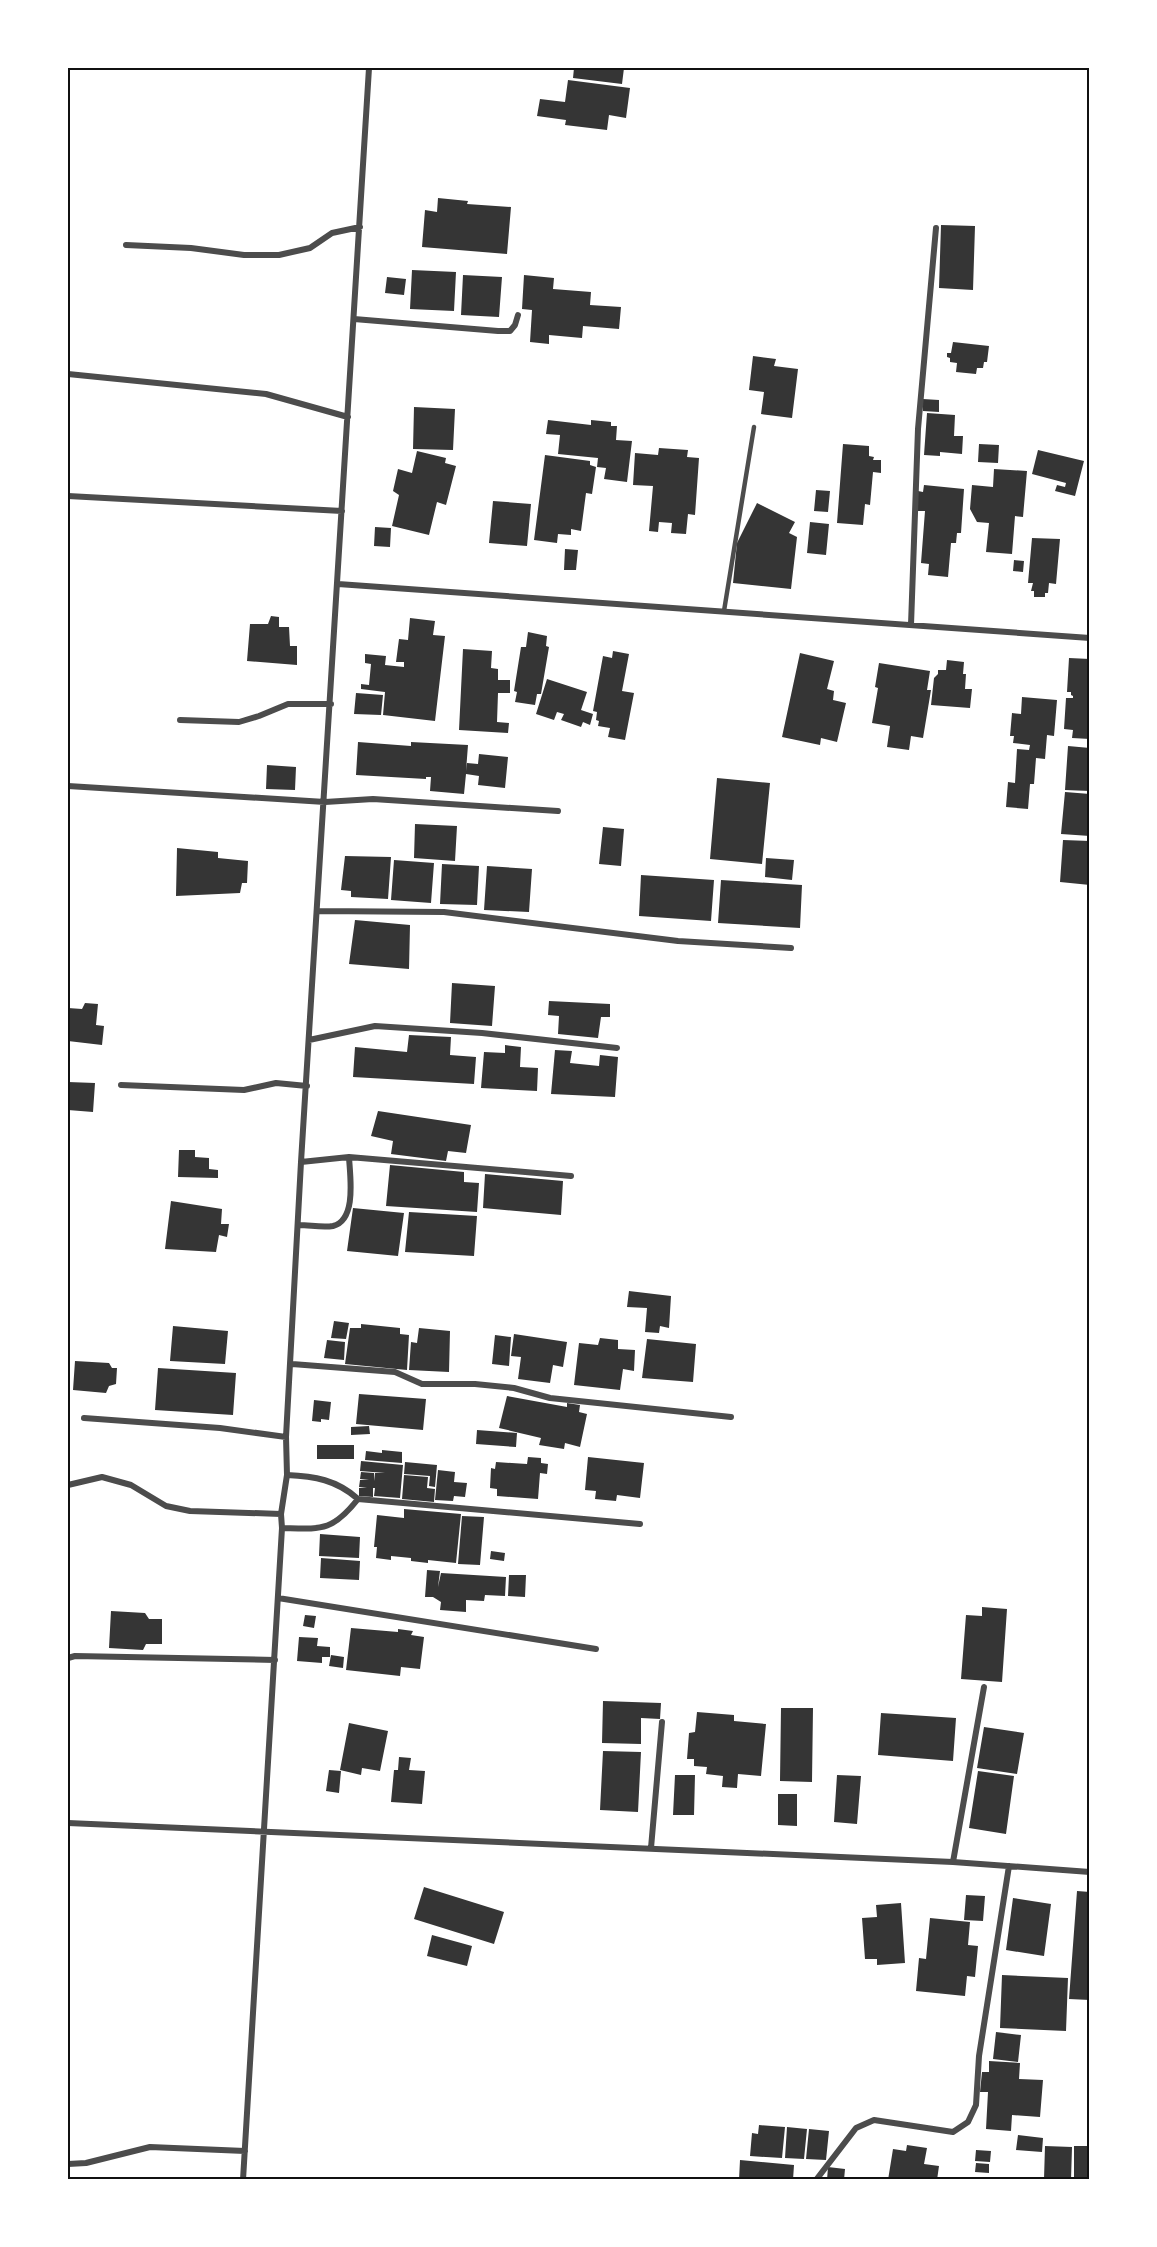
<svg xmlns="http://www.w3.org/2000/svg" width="1157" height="2247" font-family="Lato,sans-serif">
	<rect width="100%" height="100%" fill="#fff"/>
	<path fill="#353535" d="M574,68H624L622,84L573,78Z
		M568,80L630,88L626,118L609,115L607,130L565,125L566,120L537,116L540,99L565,102Z
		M438,198L468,201L467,204L511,207L507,254L422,247L425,210L437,212Z
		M941,225L975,226L973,290L939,288Z
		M412,270L456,272L454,311L410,309Z
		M463,275L502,277L499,317L461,315Z
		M524,275L554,278L553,289L591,292L590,305L621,307L619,329L583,326L582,338L549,335V344L530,342L532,310L522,309Z
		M387,277L406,279L404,295L385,293Z
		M953,342L989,346L987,362H984L983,368H977L976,374L956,372L957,363L950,362V358L947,357V353H951Z
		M753,356L776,359L774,366L798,369L792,418L761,414L764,392L749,390Z
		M923,399L939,400V412L923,411Z
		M414,407L455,409L453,450L413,449Z
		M927,413L955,415L954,436H963L962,454L940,452V456L924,455Z
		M548,420L591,425V420L611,422V426H617L616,440L632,441L627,482L604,479L606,468L597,467L598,458L558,454L560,435L546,434Z
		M843,444L869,446V456L874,457L873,460H881V473L873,472L870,505L865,504L863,525L837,523Z
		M979,444L999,445L998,463L978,462Z
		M659,448L688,450L687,457L699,458L695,515L688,514L686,534L671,533L672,523L659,522L658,532L649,531L653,486L633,485L635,453L658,455Z
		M1038,450L1084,461L1075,496L1055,491L1057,485L1065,487L1066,483L1032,474Z
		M417,451L446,458L445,463L456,466L446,505L437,502L429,535L392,526L399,495L393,491L398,469L412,473Z
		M545,455L590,461V465L596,467L592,494L586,493L581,531L571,529V535L558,534L557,543L534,540Z
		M994,469L1027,471L1023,517L1015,516L1012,554L986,552L989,523L977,522L970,509L972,485L993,487Z
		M924,485L964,489L961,533H957L956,543H951L948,577L928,575L929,564L921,563L925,511H916L918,491L923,492Z
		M816,490L830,491L828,512L814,511Z
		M493,501L531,504L527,546L489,543Z
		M757,503L795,522L789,533L797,537L791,589L733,583L737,543Z
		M810,522L829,524L826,555L807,553Z
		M375,527L391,528L390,547L374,546Z
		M1032,538L1060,539L1056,584L1049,583L1048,593H1045V597H1034V591H1031L1033,583H1028Z
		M565,549L578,550L576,570H564Z
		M1014,560L1024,561L1023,572L1013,571Z
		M271,616L279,617V627H289L290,646H297V665L247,661L250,624H268Z
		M410,618L435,621L433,635L445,636L435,721L383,715L385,692L361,689V684L369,685L371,664L365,663V654L386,656L385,665L404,667V662H396L399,639L408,640Z
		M528,632L547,636L546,646L549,647L541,694H537L535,705L515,702L517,692L514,691L521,647H526Z
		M463,649L492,651L491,668L498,669V680H510V693H498L497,722L509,723L508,733L459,730Z
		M613,651L629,654L622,691L634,693L625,740L608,737L610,728L598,726L599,721L596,720L597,712L593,711L603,656L612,658Z
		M800,653L834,661L827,689L834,691L833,700L846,703L837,742L821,738L820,745L782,737Z
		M1069,658L1090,659V739L1072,738L1073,730L1064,729L1066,698H1073V696L1071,695V692H1067Z
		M947,660L964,662L963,674H966L965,689H972L970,708L931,705L934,678L938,674V670H946Z
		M879,663L930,671L927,690H931L923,738L911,736L909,750L887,747L890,726L872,723L878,688L875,687Z
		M547,679L587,692L581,710L593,714L590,725L583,722L581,727L561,720L564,714L557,712L554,720L536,714Z
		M356,693L383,695L381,715L354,714Z
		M1022,697L1057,700L1054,736L1047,735L1045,759L1036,758L1034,784H1030L1028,809L1006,807L1008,782L1015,783L1017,749L1029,750L1030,745L1013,743L1014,736H1010L1012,713L1021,714Z
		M358,742L411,746V742L468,745L466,771L467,763L478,764L479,754L508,757L505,788L478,785L479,776L466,774L464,794L430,791L431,777H426V779L356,775Z
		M1068,746L1090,748V791L1065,790Z
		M267,765L296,767L295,790L266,789Z
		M717,778L770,783L762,864L710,859Z
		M1065,792L1090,794V836L1061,834Z
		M415,824L457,826L455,861L414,858Z
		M603,827L624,829L621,866L599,864Z
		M1063,840L1090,841V885L1060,882Z
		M177,848L218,852V858L248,861L247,883H242L240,893L176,896Z
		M345,856L391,857L388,899L351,897V891L341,890Z
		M766,858L794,860L792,880L765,877Z
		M394,860L434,863L431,903L391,900Z
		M442,864L479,866L477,905L440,904Z
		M487,866L532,869L529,912L484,910Z
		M641,875L714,880L711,921L639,916Z
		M721,880L802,885L800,928L718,923Z
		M355,920L410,925L409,969L349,964Z
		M452,983L495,986L492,1026L450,1023Z
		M549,1001L610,1004V1017H601L598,1038L558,1034L559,1016L548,1015Z
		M85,1003L98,1004L96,1025L104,1026L102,1045L68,1041V1008L82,1009Z
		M409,1035L451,1037L450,1055L476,1057L474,1084L353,1077L355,1047L407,1052Z
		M505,1045L521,1047L520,1067L538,1068L537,1091L481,1088L484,1052L505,1053Z
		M555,1050L572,1051L570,1063L599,1066L600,1055L618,1057L615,1097L551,1094Z
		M68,1082L95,1083L93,1112L68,1110Z
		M378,1111L471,1125L466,1153L448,1151L446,1161L391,1154L393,1141L371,1136Z
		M179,1150H195V1157L209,1158V1169L218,1170V1178L178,1177Z
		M390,1165L464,1172V1182L479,1183L477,1212L386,1206Z
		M485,1174L563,1181L561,1215L483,1208Z
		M171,1201L222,1209L221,1224H229L227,1237L219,1235L216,1252L165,1249Z
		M353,1208L404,1213L398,1256L347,1251Z
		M409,1212L477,1216L474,1256L405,1252Z
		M629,1291L671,1296L669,1328L660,1326L659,1333L645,1332L647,1308L627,1307Z
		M334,1321L349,1323L346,1339L331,1338Z
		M361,1324L400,1328V1334L409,1335L407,1370L345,1364L350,1328H361Z
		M173,1326L228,1331L225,1364L170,1361Z
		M419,1328L450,1331L449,1372L409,1370L411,1342L417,1343Z
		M514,1334L567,1342L563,1367L553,1365L550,1383L518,1379L521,1357L511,1356Z
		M495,1335L511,1337L509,1366L492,1364Z
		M600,1338L618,1340V1349L635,1350L634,1371L623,1369L620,1390L574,1385L579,1343L598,1345Z
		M647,1339L696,1344L693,1382L642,1378Z
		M327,1340L345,1342L344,1360L324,1358Z
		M75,1361L109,1363L112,1368H117L116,1384L109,1386L106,1393L73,1390Z
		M158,1368L236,1373L233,1415L155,1410Z
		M359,1394L426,1399L423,1430L356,1424Z
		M507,1396L567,1407V1403L580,1405L579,1412L587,1414L580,1447L565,1443L564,1449L539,1445L541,1438L499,1428Z
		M314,1400L331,1402L329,1420L321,1419V1422L312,1421Z
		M369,1426L370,1434L351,1435V1427Z
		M477,1430L517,1433L516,1447L476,1444Z
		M317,1445H354V1459H317Z
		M382,1450L402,1452V1463L365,1460L366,1451L382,1453Z
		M528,1457L541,1458V1463L548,1464L547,1474L540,1473L538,1499L497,1496V1489L490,1488L491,1468L495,1469L496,1462L527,1464Z
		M588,1457L644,1463L640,1498L617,1495L616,1501L595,1499L596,1491L585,1490Z
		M361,1461L403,1465L400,1498L374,1496L375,1488H373V1497L359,1496V1488H367L359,1487L360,1480L369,1479H360L361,1472L374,1473L375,1481V1473H385L360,1471Z
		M405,1462L437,1465L435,1487L429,1486L430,1476L404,1474Z
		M438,1470L455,1472L454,1482L467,1483L465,1497L454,1496L453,1501L435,1500Z
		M404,1475L428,1477L427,1488L435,1489L434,1502L402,1499Z
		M404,1509L461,1514L456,1563L428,1560V1563L411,1561V1558L391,1556V1560L376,1558L377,1547H374L377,1515L404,1518Z
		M462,1516L484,1517L480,1565L458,1564Z
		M320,1534L360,1537L359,1558L319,1556Z
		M491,1551L505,1553L504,1561L490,1559Z
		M321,1558L360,1561L359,1580L320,1578Z
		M427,1570L440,1571L438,1587L441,1573L506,1577L505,1596L485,1595L484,1601L466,1600V1612L440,1610L441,1602L433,1597H425Z
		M509,1575H526L525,1597L508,1596Z
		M982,1607L1007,1609L1002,1682L961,1679L966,1615L982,1616Z
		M111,1611L145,1613L149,1619H162V1644H146L143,1650L109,1648Z
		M305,1615L316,1616L314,1628L303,1626Z
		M351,1628L398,1632V1629L413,1631L411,1635L424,1637L420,1669L401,1667L400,1676L346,1670Z
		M299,1637L318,1638L317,1646L330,1647V1657H322V1663L297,1661Z
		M331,1655L344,1657L343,1668L329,1666Z
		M603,1701L661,1703L660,1719L641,1718V1744L602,1743Z
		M781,1708H813L812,1782L780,1781Z
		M697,1712L734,1715V1721L766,1724L761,1776L738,1774L737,1788L722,1787L723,1776L706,1774L707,1767L694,1766V1759H687L689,1733L695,1732Z
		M881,1713L956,1718L953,1761L878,1755Z
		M349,1723L388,1731L380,1771L362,1768L361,1775L340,1770Z
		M984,1727L1024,1733L1017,1774L977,1768Z
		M603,1751L641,1752L638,1812L600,1810Z
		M399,1757L411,1758L409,1770L425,1771L422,1804L391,1802L394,1770H398Z
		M329,1770L341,1771L339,1793L326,1791Z
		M978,1771L1014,1776L1006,1834L969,1828Z
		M675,1775H695L694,1815H673Z
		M837,1775L861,1776L857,1824L834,1822Z
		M778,1794H797V1826L778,1825Z
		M424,1887L504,1912L494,1944L414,1919Z
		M1077,1891L1090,1892V2000L1069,1999Z
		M966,1895L985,1896L983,1921L964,1920Z
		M1013,1898L1051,1904L1044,1956L1006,1950Z
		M901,1903L905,1963L877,1965V1959H865L862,1918L877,1917L876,1905Z
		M930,1918L970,1922L968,1945L978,1946L975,1977L967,1976L965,1996L916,1991L919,1958L926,1959Z
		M432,1935L472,1946L467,1966L427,1956Z
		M1002,1975L1068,1978L1066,2031L1000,2028Z
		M996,2032L1021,2035L1018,2062L993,2059Z
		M989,2061L1020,2063L1019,2079L1043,2080L1040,2117L1012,2115L1011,2131L986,2129L988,2092H980L982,2072H989Z
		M759,2125L785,2127L782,2158L750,2156L752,2133L758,2134Z
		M787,2127L807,2129L804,2159L785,2158Z
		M809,2129L829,2131L826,2160L806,2159Z
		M1018,2135L1043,2138L1042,2152L1016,2150Z
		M907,2145L927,2148L924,2164L939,2166L937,2180H888L893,2149L906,2151Z
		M1045,2146L1072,2147L1071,2180L1044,2179Z
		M1074,2146H1090V2180H1074Z
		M976,2150L991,2151L990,2162L975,2161Z
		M740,2160L794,2165L793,2180H739Z
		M976,2163L989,2164V2173L975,2172Z
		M828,2167L845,2169L844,2180H827Z"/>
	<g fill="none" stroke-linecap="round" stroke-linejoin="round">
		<path stroke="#4c4c4c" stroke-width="4.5" d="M724,611L754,427"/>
		<path stroke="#4c4c4c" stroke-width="6" d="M126,245L191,248L244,255H279L310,248L332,233L360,227
			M354,319L498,331H510L515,325L518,315
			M68,374L266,394L348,417
			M68,496L342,511
			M338,584L1090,638
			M911,625L918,429L936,228
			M180,720L239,722L259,716L288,704H331
			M68,786L325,802L373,799L558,811
			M317,911L444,912L678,941L791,948
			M309,1040L375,1026L482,1033L617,1048
			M121,1085L244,1090L276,1083L307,1086
			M349,1157L571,1176
			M299,1225C310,1225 322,1228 333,1226C357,1220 350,1176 349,1157L301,1162
			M292,1364L395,1372L422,1384H475L514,1388L550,1398L731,1417
			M84,1418L220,1428L286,1437
			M287,1475C314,1476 337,1480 358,1499L640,1524
			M68,1485L102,1477L131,1485L166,1506L190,1511L281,1514
			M282,1528C321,1529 332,1532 358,1499
			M278,1598L596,1649
			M68,1658L75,1656L275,1660
			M68,1823L953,1862L1090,1872
			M651,1848L662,1722
			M953,1862L984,1687
			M68,2164L86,2163L150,2147L245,2151
			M243,2180L282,1528L281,1514L287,1475L286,1437L301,1162L369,68
			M816,2180L856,2128L874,2120L953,2132L968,2122L976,2105L979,2056L1009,1866"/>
	</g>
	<rect width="1157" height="2247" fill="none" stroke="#ffffff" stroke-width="138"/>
	<rect x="69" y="69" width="1019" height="2109" fill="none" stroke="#111" stroke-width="2"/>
</svg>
